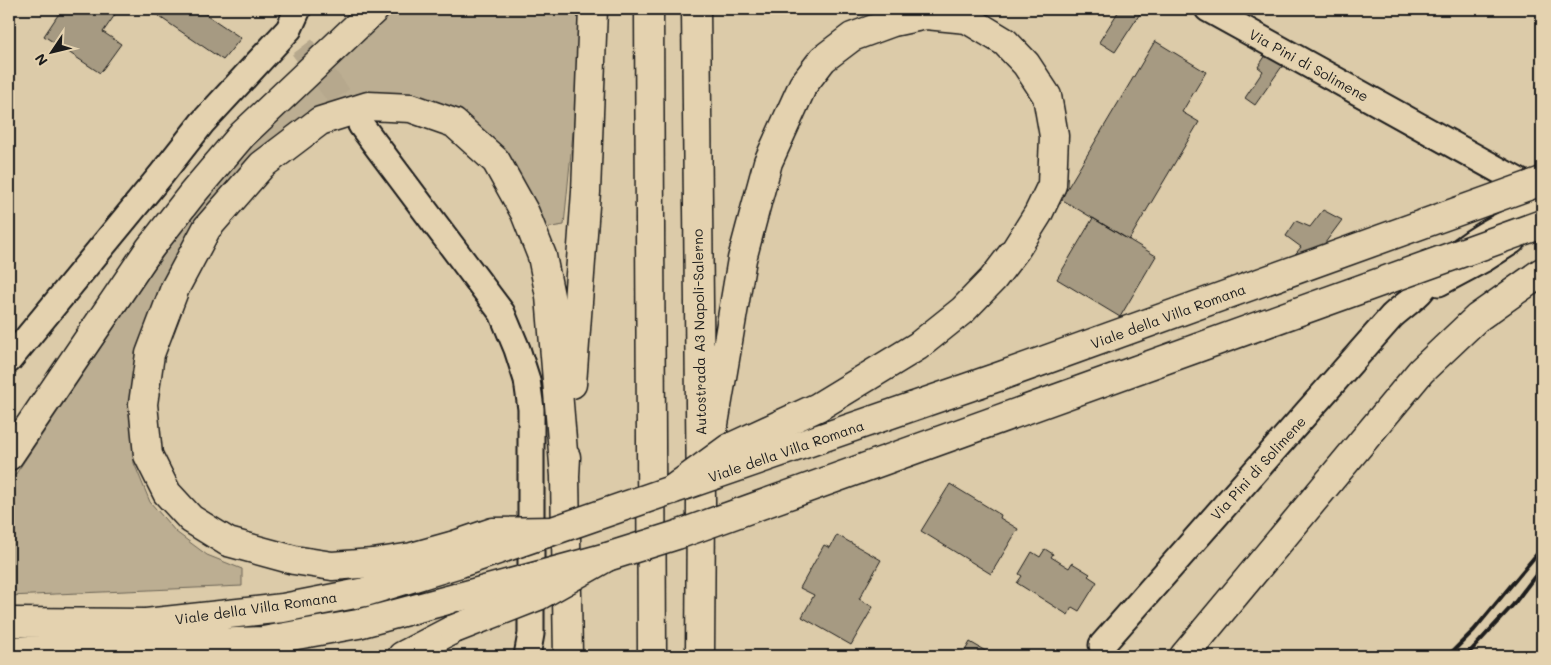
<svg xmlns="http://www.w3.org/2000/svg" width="1551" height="665" font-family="Mali,sans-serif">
	<rect width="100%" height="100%" fill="#dccba9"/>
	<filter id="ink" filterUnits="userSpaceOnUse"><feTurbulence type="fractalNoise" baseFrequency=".02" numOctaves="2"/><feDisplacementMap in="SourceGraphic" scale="10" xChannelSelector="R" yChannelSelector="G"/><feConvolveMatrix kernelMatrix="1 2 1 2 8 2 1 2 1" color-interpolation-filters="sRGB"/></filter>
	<g filter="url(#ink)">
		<path fill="#bcae92" stroke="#6c6557" d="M393,9H585L564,225L545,228L525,187L495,140L463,116L428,99L389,96L340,100L292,125L237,175L131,403L134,463L150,502L176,532L207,555L242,569V586L9,596V484L149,276L208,193L282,110Z"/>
		<path fill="#a69a82" stroke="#1c1c1c" d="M62,9H119L103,32L121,44L100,73L44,36Z
			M148,9H198L241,38L223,60Z
			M1120,9H1143L1115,52L1099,42Z
			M1155,41L1206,72L1182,112L1199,122L1129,240L1061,199Z
			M1266,55L1283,65L1255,105L1245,98L1263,71L1258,67Z
			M1323,210L1342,220L1322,247L1293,257L1301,247L1286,236L1296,221L1310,227Z
			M1093,218L1156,256L1120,317L1057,279Z
			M950,484L1001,515L1000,518L1018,529L991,574L921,531Z
			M837,535L881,560L859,599L873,607L851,645L802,617L814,595L800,588L824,545L830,548Z
			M1045,549L1053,554L1051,557L1069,568L1072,563L1090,574L1088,576L1097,582L1079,611L1072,607L1068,615L1017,583L1022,576L1019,574L1032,552L1040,557Z
			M970,642L994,656H962Z"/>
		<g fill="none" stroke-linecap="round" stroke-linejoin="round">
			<path stroke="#b6a88d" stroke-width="25" stroke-dasharray="25 12" stroke-linecap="butt" d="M302,47L361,125"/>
			<g stroke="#1c1c1c" stroke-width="29">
				<path id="minor" d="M1208,9L1540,193
					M361,125L502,313L517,349L527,380L531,409V634L527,656
					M1439,283L1484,259L1512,241
					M9,360L161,175L202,123L289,29L298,9
					M1102,645L1392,316C1401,308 1411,301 1419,293C1427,284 1433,275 1442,267C1470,240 1506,221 1542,209"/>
			</g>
			<g stroke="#1c1c1c" stroke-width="31">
				<path id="major" d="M9,622L146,623L283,608L365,592L460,563
					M9,651L263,641L358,624L459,597"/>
			</g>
			<g stroke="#1c1c1c" stroke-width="31">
				<path id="highway" d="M649,9L652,656
					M696,9L701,501L700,656
					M572,384L586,192L593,9
					M713,430L742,259L755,210L768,162L803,85
					M9,456L150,248L192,194L242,135L375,9
					M566,457L565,476L568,656
					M455,545L412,557L373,563L332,566L294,560L228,542L191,519L167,493L148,455L143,404L150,354L175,288L207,228L262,165L320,121L368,106L411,108L454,123L496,161L525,213L542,256L550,296L565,476
					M402,656L454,629
					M1184,656L1421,371L1477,318L1542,272"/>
			</g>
			<use href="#minor" stroke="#e4d2af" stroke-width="25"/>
			<use href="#major" stroke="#e4d2af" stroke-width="28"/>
			<use href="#highway" stroke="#e4d2af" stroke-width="28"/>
			<path stroke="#1c1c1c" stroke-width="4" d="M1448,656L1474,630L1542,548
				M1466,656L1513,605L1542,567"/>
			<g stroke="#1c1c1c" stroke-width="31" stroke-linecap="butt">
				<path id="major-bridge" d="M460,563L998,377L1542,181
					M459,597L607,557L677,535L1542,224"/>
			</g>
			<g stroke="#1c1c1c" stroke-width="31" stroke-linecap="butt">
				<path id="highway-bridge" d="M670,491L729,448L818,407L918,346L963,310L993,279L1016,249L1038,214L1052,185L1054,136L1047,96L1026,64L1005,42L967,19L926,15L893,22L852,37L823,59L803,85
					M455,545L493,532L555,531
					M454,629L538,596L607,557"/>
			</g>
			<use href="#major-bridge" stroke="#e4d2af" stroke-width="28"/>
			<use href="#highway-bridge" stroke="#e4d2af" stroke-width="28"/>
		</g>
	</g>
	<g text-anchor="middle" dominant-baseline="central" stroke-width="5" stroke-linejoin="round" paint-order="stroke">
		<g font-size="14" fill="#1c1c1c" stroke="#e4d2af">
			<text transform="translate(1309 65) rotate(29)">Via Pini di Solimene</text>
			<text transform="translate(1168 316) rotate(-20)">Viale della Villa Romana</text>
			<text transform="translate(699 332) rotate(-91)">Autostrada A3 Napoli-Salerno</text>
			<text transform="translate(786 451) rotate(-19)">Viale della Villa Romana</text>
			<text transform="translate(1258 468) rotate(-48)">Via Pini di Solimene</text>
			<text transform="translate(256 608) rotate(-8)">Viale della Villa Romana</text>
		</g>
	</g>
	<rect width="1551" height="665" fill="none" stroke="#e4d2af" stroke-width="30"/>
	<rect x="15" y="15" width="1521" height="635" fill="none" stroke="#1c1c1c" stroke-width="2" filter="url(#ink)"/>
	<g transform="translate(52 52) rotate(235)" stroke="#e4d2af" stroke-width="4" paint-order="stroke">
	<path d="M0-4L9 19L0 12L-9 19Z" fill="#1c1c1c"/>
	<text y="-8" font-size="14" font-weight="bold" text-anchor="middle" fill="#1c1c1c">N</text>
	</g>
</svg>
